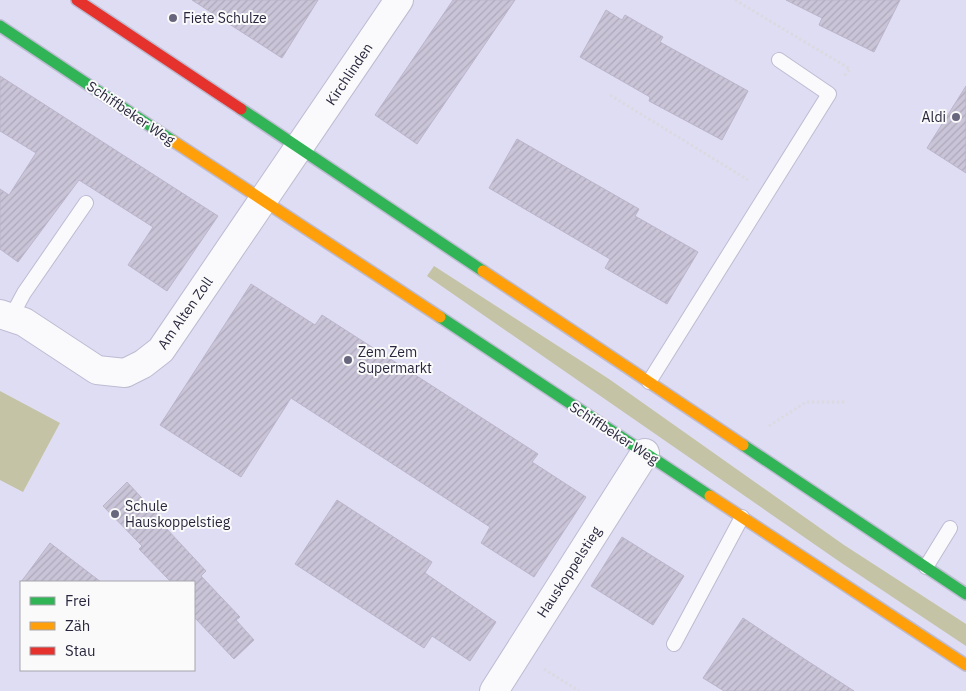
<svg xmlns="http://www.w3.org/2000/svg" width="966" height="691" font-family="'IBM Plex Sans',sans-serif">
	<defs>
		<pattern id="building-hatch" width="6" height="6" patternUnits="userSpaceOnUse" patternTransform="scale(1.25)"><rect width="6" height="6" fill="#cac4d8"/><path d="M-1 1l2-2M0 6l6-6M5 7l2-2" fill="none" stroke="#aea8ba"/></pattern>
	</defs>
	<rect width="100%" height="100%" fill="#dfddf3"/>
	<path fill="#c4c3a5" d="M434,266L609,379L844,545L966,624V646L840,562L427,276Z
		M0,391L60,423L23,492L0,480Z"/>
	<path fill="url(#building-hatch)" stroke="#bcb5ca" d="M192,0H318L282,58Z
		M453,0H515L417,144L375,115Z
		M786,0H900L874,52L819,25L822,18Z
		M606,10L622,20L625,15L663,37L660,42L748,91L722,140L649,101L650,97L580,57Z
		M0,76L218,216L167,291L128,265L153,227L79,180L18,262L0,249V189L9,195L36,153L0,131Z
		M966,86V173L927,148Z
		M517,139L639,209L635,216L698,252L667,304L605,268L610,259L489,188Z
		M251,284L315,325L322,315L538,454L532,462L586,497L534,577L481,543L490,527L291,398L241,477L160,425Z
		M127,482L167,525L165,527L206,571L201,576L240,617L236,620L254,640L234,659L194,617V582H171L139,549L142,546L103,506Z
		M337,500L432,562L425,573L496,622L470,661L432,636L424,648L295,564Z
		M622,537L684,576L653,625L591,586Z
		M50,543L101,582H21Z
		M743,618L806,660L854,691H724L703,678Z"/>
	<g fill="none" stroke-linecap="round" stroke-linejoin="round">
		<g stroke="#bdbbd2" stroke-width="16">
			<path id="lane" d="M11,317L24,293L86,203
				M649,382L829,94L779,60
				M926,567L950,528
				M674,644L742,517"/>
		</g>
		<g stroke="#bdbbd2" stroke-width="30">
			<path id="street" d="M0,314L24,322L97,370L125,373L143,364L161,350L399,0
				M494,691L645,453"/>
		</g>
		<g stroke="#bdbbd2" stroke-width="14">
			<path id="fast" d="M0,26L173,141
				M241,109L483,271
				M440,317L710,496
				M743,445L966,594"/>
		</g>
		<g stroke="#bdbbd2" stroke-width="14">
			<path id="slow" d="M173,141L440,317
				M483,271L743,445
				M710,496L966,665"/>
		</g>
		<g stroke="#bdbbd2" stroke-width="14">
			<path id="jam" d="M77,0L241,109"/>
		</g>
		<path stroke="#dbdae1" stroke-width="3" stroke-dasharray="2.5 2.5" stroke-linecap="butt" d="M735,0L850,69L843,77
			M610,95L748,180
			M769,426L806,402H845
			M544,669L579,691"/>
		<use href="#lane" stroke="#fafafd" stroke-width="14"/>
		<use href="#street" stroke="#fafafd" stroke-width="28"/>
		<use href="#fast" stroke="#30b455" stroke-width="11"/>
		<use href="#slow" stroke="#ff9f0a" stroke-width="11"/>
		<use href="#jam" stroke="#e5322d" stroke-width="11"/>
	</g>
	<g fill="#68667d" stroke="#fafafa" stroke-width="2">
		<circle cx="173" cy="18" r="5"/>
		<circle cx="956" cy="117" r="5"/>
		<circle cx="348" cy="360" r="5"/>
		<circle cx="115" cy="514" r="5"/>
	</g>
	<g text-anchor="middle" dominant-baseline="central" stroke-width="4" stroke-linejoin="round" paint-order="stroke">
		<g font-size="14" fill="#28263d" stroke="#fafafa" text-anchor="start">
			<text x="183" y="18">Fiete Schulze</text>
			<text x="946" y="117" text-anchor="end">Aldi</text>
			<text x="358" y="352">Zem Zem<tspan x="358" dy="16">Supermarkt</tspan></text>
			<text x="125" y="506">Schule<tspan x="125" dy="16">Hauskoppelstieg</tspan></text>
		</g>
		<g font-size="14" fill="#28263d" stroke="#fafafa">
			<text transform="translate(349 74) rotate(-56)">Kirchlinden</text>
			<text transform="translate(131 113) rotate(34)">Schiffbeker Weg</text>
			<text transform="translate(185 313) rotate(-55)">Am Alten Zoll</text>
			<text transform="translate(614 433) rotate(33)">Schiffbeker Weg</text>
			<text transform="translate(569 572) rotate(-57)">Hauskoppelstieg</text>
		</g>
	</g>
	<rect x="20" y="581" width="175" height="90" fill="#fafafa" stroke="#a6a5ae"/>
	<rect x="30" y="597" width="25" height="8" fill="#30b455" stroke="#a6a5ae"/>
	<text x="65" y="606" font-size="15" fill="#28263d">Frei</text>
	<rect x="30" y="622" width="25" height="8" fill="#ff9f0a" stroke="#a6a5ae"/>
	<text x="65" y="631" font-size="15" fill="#28263d">Zäh</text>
	<rect x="30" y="647" width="25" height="8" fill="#e5322d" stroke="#a6a5ae"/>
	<text x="65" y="656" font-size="15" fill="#28263d">Stau</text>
</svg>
